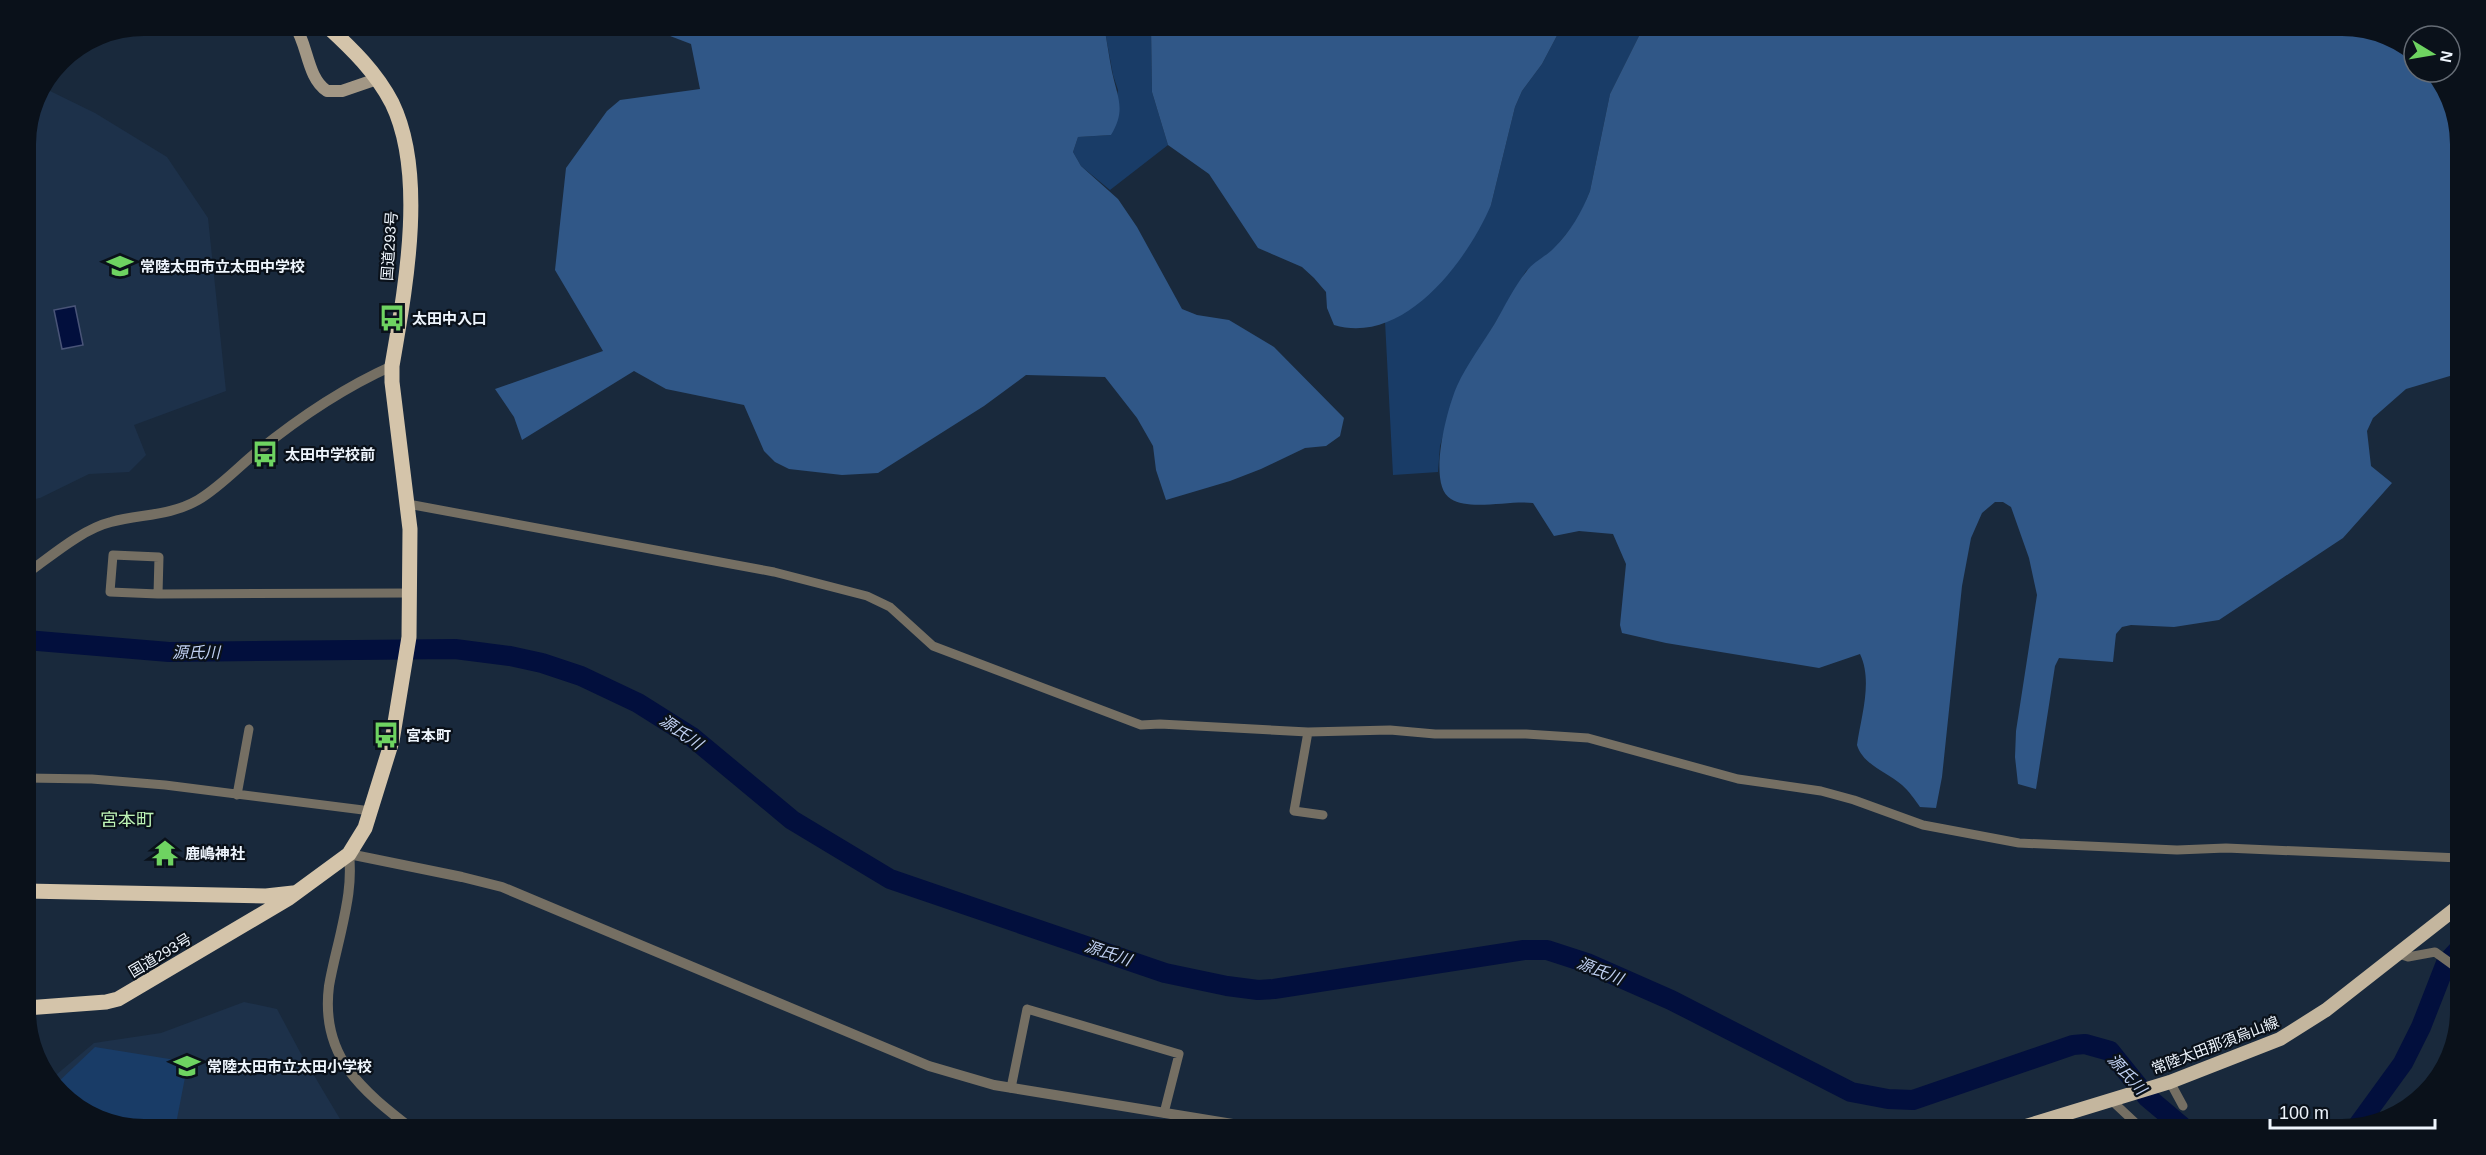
<svg xmlns="http://www.w3.org/2000/svg" width="2486" height="1155" font-family="Helvetica,'Noto Sans JP',sans-serif">
	<rect width="100%" height="100%" fill="#19293c"/>
	<path fill="#1d314a" d="M50,91L95,113L167,157L208,218L226,391L134,425L146,455L129,472L89,474L40,498L26,501V137L36,97Z
		M244,1002L277,1009L300,1052L346,1129H144L99,1120L50,1080L94,1043L161,1033Z"/>
	<path fill="#193c67" d="M1104,26H1151L1152,92L1168,145L1110,190L1081,166L1073,152L1078,137L1111,135L1118,90L1113,75Z
		M1562,26H1644L1610,94L1590,191L1584,206L1576,222L1554,249L1526,271L1457,387L1440,446L1438,472L1393,475L1385,321L1397,317L1491,205L1515,107L1522,91L1542,64Z
		M95,1047L188,1062L175,1129H144L99,1120L55,1085Z"/>
	<path fill="#305787" d="M655,26H1104C1107,41 1109,57 1112,72C1118,99 1126,110 1111,135L1078,137L1073,152L1081,166L1118,199L1137,227L1182,309L1197,315L1229,320L1274,347L1344,418L1340,436L1326,446L1305,448L1261,469L1230,481L1166,500L1156,470L1153,446L1137,418L1105,377L1026,375L984,406L878,473L842,475L789,469L775,462L764,451L744,405L666,389L634,371L522,440L514,417L495,389L603,351L555,270L566,168L607,111L620,100L700,89L691,44L657,31Z
		M1151,26H1562L1542,64L1522,91L1515,107L1491,205C1467,261 1404,346 1334,325L1327,308L1326,292L1314,278L1302,267L1258,248L1209,174L1168,145L1152,92Z
		M1644,26H2342L2388,35L2414,56V72H2433L2440,78L2460,137V373L2406,389L2373,418L2367,431L2371,466L2392,483L2343,538L2219,620L2174,627L2131,625L2122,627L2116,634L2113,662L2059,658L2055,666L2036,789L2018,784L2015,757L2016,731L2037,595L2029,558L2011,507L2003,502H1995L1982,513L1971,538L1962,586L1942,777L1936,808L1920,807C1915,800 1909,791 1902,785C1887,772 1863,765 1857,745C1861,717 1873,681 1860,654L1819,668L1666,643L1622,633L1620,625L1626,564L1613,534L1579,531L1554,536L1533,503C1511,500 1469,511 1451,499C1426,485 1448,406 1457,386C1467,364 1483,343 1495,323C1505,306 1514,287 1526,272C1533,262 1545,257 1554,248C1570,232 1582,212 1590,191L1610,94Z"/>
	<path fill="#020f3d" stroke="#495477" stroke-width="1.5" d="M75,306L83,345L62,349L54,310Z"/>
	<g fill="none" stroke-linecap="round" stroke-linejoin="round">
		<path stroke="#020f3d" stroke-width="20" d="M26,640L169,652L455,649L510,656L542,663L581,676L638,703L692,737L792,820L890,879L1165,973L1227,986L1258,990L1274,989L1524,950H1547L1587,963L1671,1000L1851,1092L1888,1099L1913,1100L2073,1045L2085,1044L2110,1051L2147,1097L2185,1129
			M2358,1125L2403,1063L2421,1027L2446,963L2460,948"/>
		<path stroke="#756f63" stroke-width="9" d="M408,504L774,572L867,596L890,607L933,646L1141,725L1160,724L1308,732L1390,730L1435,734H1526L1588,738L1738,779L1821,791L1854,800L1923,825L2019,843L2177,850L2226,848L2460,858
			M158,594L159,557L113,555L110,592L158,594L411,593
			M1308,732L1294,811L1323,815
			M26,778L92,779L165,785L371,811
			M237,795L249,729
			M2399,954L2408,957L2435,952L2460,970
			M2170,1082L2183,1106
			M1011,1088L1027,1009L1179,1054L1164,1113
			M2111,1100L2142,1129
			M661,1129L663,1126"/>
		<path stroke="#756f63" stroke-width="10" d="M26,574C50,557 82,529 111,522C141,514 170,516 198,500C220,487 238,467 258,451C300,417 343,388 392,366
			M412,1129C362,1090 320,1057 329,986C332,968 337,950 341,932C347,905 352,882 349,854L462,877L502,887L929,1066L994,1085L1263,1129"/>
		<path stroke="#a29785" stroke-width="12" d="M295,26C308,45 307,78 327,91H342L377,79"/>
		<path stroke="#c4b69e" stroke-width="14" d="M2016,1129L2170,1082L2280,1039L2326,1010L2460,905"/>
		<path stroke="#d4c4aa" stroke-width="15" d="M26,891L266,896L293,893
			M26,1008L106,1002L118,999L289,898L349,854L365,828L392,741L409,637L410,529L392,382V366C405,290 427,175 392,103C376,72 352,49 327,26"/>
	</g>
	<defs>
		<g id="school-bare" transform="scale(2.07)"><path d="M0-5L7-2L0 1L-7-2ZM-4 1L0 2.5L4 1V4Q0 6-4 4Z" fill="#6ed361" stroke="#0a111a" stroke-width="2.5" paint-order="stroke"/></g>
		<g id="bus-bare" transform="scale(2.07)"><path d="M-5-6H5V4H4V6H2V4H-2V6H-4V4H-5ZM-3.5-4V0h7V-4ZM-3.5 1.2v1.5H-2V1.2ZM2 1.2v1.5H3.5V1.2Z" fill="#6ed361" stroke="#0a111a" stroke-width="2.5" paint-order="stroke"/></g>
		<g id="temple-bare" transform="scale(2.07)"><path d="M0-6L5-2H3V0L6.5 2.5H4V6H1.5V3h-3V6H-4V2.5H-6.5L-3 0V-2H-5Z" fill="#6ed361" stroke="#0a111a" stroke-width="2.5" paint-order="stroke"/></g>
	</defs>
	<g fill-rule="evenodd">
		<use href="#school-bare" x="120" y="266"/>
		<use href="#bus-bare" x="392" y="318"/>
		<use href="#bus-bare" x="265" y="454"/>
		<use href="#bus-bare" x="386" y="735"/>
		<use href="#temple-bare" x="165" y="853"/>
		<use href="#school-bare" x="187" y="1066"/>
	</g>
	<g text-anchor="middle" dominant-baseline="central" stroke-width="4.5" stroke-linejoin="round" paint-order="stroke">
		<g font-size="15" fill="#eef5fd" stroke="#0a111a">
			<text transform="translate(389 246) rotate(-86)">国道293号</text>
			<text transform="translate(160 955) rotate(-31)">国道293号</text>
			<text transform="translate(2215 1045) rotate(-21)">常陸太田那須烏山線</text>
		</g>
		<g font-size="15" font-weight="bold" fill="#eef5fd" stroke="#0a111a" text-anchor="start">
			<text x="140" y="266">常陸太田市立太田中学校</text>
			<text x="412" y="318">太田中入口</text>
			<text x="285" y="454">太田中学校前</text>
			<text x="406" y="735">宮本町</text>
			<text x="185" y="853">鹿嶋神社</text>
			<text x="207" y="1066">常陸太田市立太田小学校</text>
		</g>
		<g font-size="16" font-style="italic" fill="#bfcff0" stroke="#0a111a">
			<text x="196" y="652">源氏川</text>
			<text transform="translate(681 732) rotate(35)">源氏川</text>
			<text transform="translate(1108 953) rotate(19)">源氏川</text>
			<text transform="translate(1600 971) rotate(22)">源氏川</text>
			<text transform="translate(2127 1074) rotate(48)">源氏川</text>
		</g>
		<g font-size="18" fill="#bdf3b5" stroke="#0a111a">
			<text x="127" y="820">宮本町</text>
		</g>
	</g>
	<path d="M0 0H2486V1155H0ZM144 36H2342A108 108 0 0 1 2450 144V1011A108 108 0 0 1 2342 1119H144A108 108 0 0 1 36 1011V144A108 108 0 0 1 144 36Z" fill="#0a111a" fill-rule="evenodd"/>
	<g transform="translate(2432 54) rotate(101)"><circle r="28" fill="#0a111a" stroke="#656c75" stroke-width="1.5"/>
	<path d="M0-4.5L10 22L0 15L-10 22Z" fill="#6ed361"/>
	<text y="-9" font-size="16" font-weight="bold" text-anchor="middle" fill="#eef5fd">N</text>
	</g>
	<path d="M2270 1119v9h165v-9" fill="none" stroke="#eef5fd" stroke-width="3"/>
	<text x="2279" y="1119" font-size="18" fill="#eef5fd" stroke="#0a111a" stroke-width="4.5" paint-order="stroke">100 m</text>
</svg>
